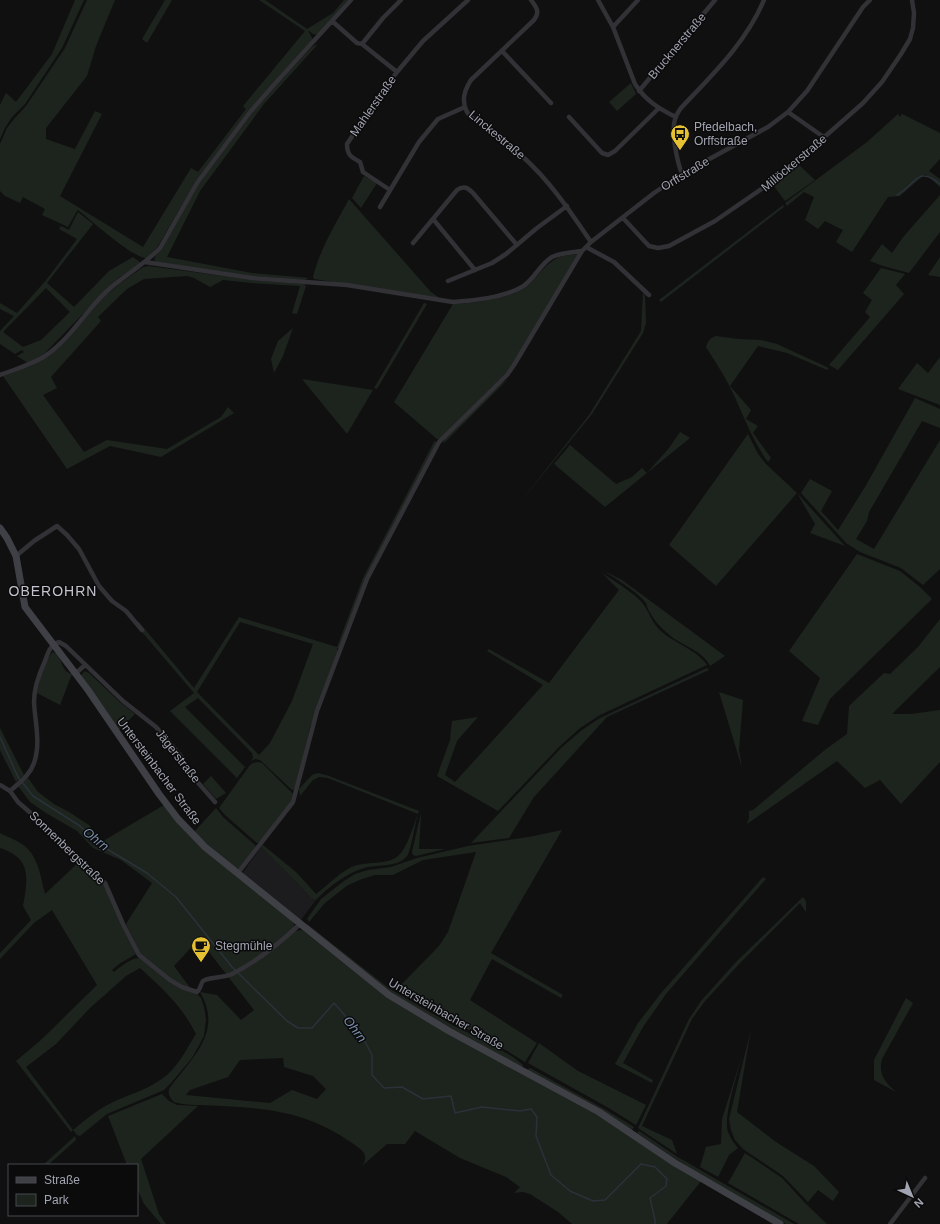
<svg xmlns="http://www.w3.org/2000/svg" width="940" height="1224" font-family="Arial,sans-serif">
	<rect width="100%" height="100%" fill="#101011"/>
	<path fill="#1c1c1e" d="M261,847L295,881L312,899L316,900L300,921L241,875Z"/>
	<path fill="#1d241e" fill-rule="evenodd" d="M75,0H84L62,48L25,104L12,117L5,128L0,139V105L6,93L16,102L52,54Z
		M87,0H115L96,46L87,76L46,128V139L75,149L95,111L102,114L60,196L143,247L191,168L198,172L246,109L243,106L305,31L259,0H265L307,29L333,13L344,0H348L318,35L313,34L308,30L313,40L271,85L249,111L196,181L158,246L147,258C132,258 92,221 78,210L77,211L68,227L42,215L45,209L23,197L20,203L5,196L0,191V144L7,128L14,119L26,106L65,48Z
		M165,0H172L147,43L142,39Z
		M318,44L264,104L200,191L167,257L252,273L309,278L304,280L251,276L157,262L154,260L155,257L161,249L198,185L253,112L274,88L312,47Z
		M631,83L636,94L617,111L609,102Z
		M898,114L900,117L902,114L940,133V159L929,171L940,179V187L925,174L900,196L888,197L852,252L836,242L843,230L825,221L818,229L805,220L814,197L804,192L787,206L785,203L867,142Z
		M799,165L815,180L785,201L774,186Z
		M364,176L377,183L361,208L352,198Z
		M940,195V232L909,273L883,266L870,261L882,244L892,253L904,236Z
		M349,199L431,292L441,299L314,279L313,277C320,249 335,225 349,199Z
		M783,205L784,207L661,302L659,300Z
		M78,212L93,224L47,283L74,307L109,271L133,257L141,263L120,277L105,291L45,353L28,363L17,356L24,352L22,350L15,354L0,344V331L14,316L0,309V303L17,313L47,279L77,239L59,229L61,226L69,230ZM46,288L70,312L41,340L23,347L3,332Z
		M578,254L579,255L513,364L506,373L440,439H437L394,402L453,304C471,304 510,298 525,288C536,280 542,267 554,260C561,255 570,255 578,254Z
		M940,257V277L928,275Z
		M149,266L252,280L304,284L306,286L297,314L292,313L300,286L251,283L223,280L210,287L194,278L187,276L144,279L127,289L98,317L101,321L51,377L57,388L43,395L84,452L107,440L167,449L221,417L228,407L234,413L161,457L110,446L67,469L3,376L31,366L47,357L63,343L106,295L122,282L143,267Z
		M881,268L905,274L896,285L904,294L838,370L829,365L870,317L865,312L872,300L863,293Z
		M643,292L645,296L646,323L643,333L592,414L518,505L589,415L641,331Z
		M424,303L427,304L377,389L374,388Z
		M293,328L283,356L274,373L271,359L278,341Z
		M716,336L738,339L761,340L777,344L829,368L827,370L787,353L758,346L730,386L751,410L746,419L758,426L753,433L771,458L768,462C751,439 743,413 730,387C723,373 714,360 706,347C708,341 710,338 716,336Z
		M940,357V405L898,389L917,363L928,373Z
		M302,379L373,390L347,434Z
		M508,379L443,444L445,438L500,385Z
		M915,398L940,409V428L922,421L869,512L867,521L856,539L874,549L940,440V569L923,585L901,568L860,552L846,543L801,493L810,479L832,491L821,511L838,530L865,487Z
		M680,432L690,438L605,507L554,464L570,445L616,484L632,477L642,468L647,473L669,448Z
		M748,434L758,454L766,464L797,493L845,546L810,533L815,524L797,493L716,586L669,545Z
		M435,440L436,444L366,579L339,648H337V652L310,728L295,789L292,790L260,760L255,759L251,761L253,758L252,753L198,698L185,707L245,767L237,778L170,711L194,693L136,625L139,622L194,688L239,617L337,647L363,578ZM240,622L313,644L292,701L270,743L259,755L197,692Z
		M857,554L900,571L920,587L932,599L830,699L818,725L802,721L820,678L789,651Z
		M604,571L622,580L725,656L710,666C703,651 684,646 672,637C663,630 655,622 649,611C648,609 647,606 646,603C638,592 616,579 604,571Z
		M602,573C614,581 636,594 644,605C650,614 653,625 662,632C676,644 697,650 707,665L600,715L580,728L560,746L498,811L437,776L450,740L452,721L478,717L457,741L445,775L455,782L543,685L487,651L489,649L549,683L619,590Z
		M940,619V667L892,714H911L940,710V762L901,804L880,780L865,788L837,761L747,824L749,818V811L753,810L826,749L847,734L849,706L884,673L890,674L918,647Z
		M53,652C63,655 60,672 72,674L60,705L37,693C40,680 43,661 53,652Z
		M707,668L709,670L607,717L534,797L509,838L471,843L562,747L582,730L600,718Z
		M85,671L89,673L121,703L135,714L118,731L81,678V675Z
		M719,692L743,700L739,750L742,768Z
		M0,728L24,775L16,782L0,750Z
		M258,762L262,763L293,794L291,802L262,841L257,843L225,815L219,808L250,765L253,763Z
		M318,773L329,776L419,811C415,821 412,849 407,856C398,868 377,864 364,868C347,873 328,887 316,900L312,899L295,881L261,847L263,845L296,872L316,894C327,886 337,875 348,869C362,860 387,866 398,856C407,849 413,826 418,814L328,778L319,777L313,780L300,796L299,789L312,775Z
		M211,776L226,793L216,799L203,784Z
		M28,778L38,792L54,804L69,812L89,825L103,841L164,805L195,841L215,859L293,922L296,931L302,930L359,975L597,1114L701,1181L667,1224H572L558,1212L530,1194L523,1192L514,1193L520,1187L506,1177L460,1158L415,1131L405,1144H387L362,1166C370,1154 362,1150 352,1143C308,1113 274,1109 223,1106C209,1105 186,1106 174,1102C170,1098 168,1095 169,1089C191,1058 224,1033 200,992L217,995L241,1020L254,1010L199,939L174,966L191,989L170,978L140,954L126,924L152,883L121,860L93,848L77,831L46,813L30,802L18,786ZM283,1058L284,1067L313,1076L326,1089L317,1099L292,1090L270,1103L186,1095L190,1090L228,1077L240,1060Z
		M216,808L223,817L255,845L256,848L240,868L235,869L194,832Z
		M421,813L419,849H445L416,856L413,855L412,852Z
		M562,830L491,953L563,995L561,998L492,959L470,1000L537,1043L525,1062C484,1035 438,1016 396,990L439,946L448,932L476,852L423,860L393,875H375L362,879L348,885L325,903L309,922L307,919L321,899L344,881L355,874L368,870L391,867L417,858L468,846L529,837Z
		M0,833C9,838 20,841 27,848C39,860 41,879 45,894L80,861L104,884L136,954L119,964L112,970L114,972C120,967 132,957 140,958L182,988L197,994L201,998L204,1007L206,1019L204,1036L192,1058L171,1083L164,1090L107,1114L80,1136L77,1135L73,1130L71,1132L16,1061L41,1040L97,985L52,910L34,923L0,959V953L31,920L23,906C28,879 32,858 0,848ZM140,968C163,989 182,1006 196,1034C187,1048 180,1063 168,1074C151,1089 130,1094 111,1103C97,1110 85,1120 73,1130L26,1067L56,1044L90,1008L126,976Z
		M763,877L766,879L666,994L643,1027L623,1063L653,1080L652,1083L615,1064L638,1023L662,992Z
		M803,897L806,901V912L800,903L741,962L705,1001L692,1019L642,1126L672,1140L677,1154L638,1128L689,1019L701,1001L736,962Z
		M307,924L390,989L454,1026L483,1040L513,1057L523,1065L522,1067L451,1028L393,994L306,926Z
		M906,998L913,1003L882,1059C878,1074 885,1082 896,1092L874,1080V1060Z
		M751,1029L737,1112L776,1142L814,1166L839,1192L833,1201L818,1190L808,1202L783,1176L743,1149L735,1140L731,1130L729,1119Z
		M539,1043L578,1071L646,1105L636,1125L607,1107L528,1063Z
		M741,1059C737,1076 723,1117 728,1132C730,1138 734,1143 738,1148L729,1155L718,1177L700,1167L706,1147L721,1144L722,1119Z
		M530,1068L606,1110L634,1127L632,1130L527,1070Z
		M162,1094L169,1101L177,1105L198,1106L141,1159L159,1214L166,1224H161L144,1204L137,1188V1165H127L108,1116Z
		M639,1131L676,1156L794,1224H786L702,1176L637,1133Z
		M75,1136L76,1140L48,1165H43Z
		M745,1153L782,1178L806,1204L827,1224H799L728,1183Z"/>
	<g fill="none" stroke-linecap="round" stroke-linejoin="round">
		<path stroke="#2a3139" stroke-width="1.5" d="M897,195C916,184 918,165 940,184
			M0,737L18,777L33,796L80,826L97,843L147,873L176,897L232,967L287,1021L298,1028H312L334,1003L361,1034L372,1055V1075L384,1088L402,1087L423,1099L451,1096L455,1113L482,1107L520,1111L531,1109L537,1117L536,1136L551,1175L570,1191L593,1201L605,1200L641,1164L655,1167L667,1179L666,1186L650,1198L655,1220V1224"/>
		<path stroke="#313136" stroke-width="4.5" d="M531,0C537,8 540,12 534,20L471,80C465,89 461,101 467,112C471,118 477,122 483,126C496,136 510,145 522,156C550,181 570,211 591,242
			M598,0L613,27L635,84C645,100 659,109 676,117
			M332,21L357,43L362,44L397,72L423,41L468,0
			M613,27L638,0
			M362,44L383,18L401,0
			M502,51L551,103
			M639,91L715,0
			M788,112L825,138
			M569,117L602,153L608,155L615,151L659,108
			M682,174C677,161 671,133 675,119C676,115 679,111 681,108C712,75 746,43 764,0
			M390,190L363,172L360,162C351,157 347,155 347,144L382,92L397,72
			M380,207L419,142L438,119L465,107
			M623,218L649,246L658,248L669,246L715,221L779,177L863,103L882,82L901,54L910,39L913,28L914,13L912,0
			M433,219L475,270
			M413,243L457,190C464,185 468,188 473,193L517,245
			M586,247L614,262L649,295
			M145,262L252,278L347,285L453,302C473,301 505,297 522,287C534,280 540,264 552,257C561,253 573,252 582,251
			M448,281L492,263L506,254L537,228L567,206
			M0,375C16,369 31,365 45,356C69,340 85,312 106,292C123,276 144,265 160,248L197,183L251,111L272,87L351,0
			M16,556L34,541L57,526L67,535L79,549L99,586L112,601L126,611L142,630
			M75,674L85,665
			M0,785L10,791L18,802L49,829L105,883L123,924L139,955L170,980L182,987L197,992C201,989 200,985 203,981C207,977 224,978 232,974C256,962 281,942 300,924
			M10,791C20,782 30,775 34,763C41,743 35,723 34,702C34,688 39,674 45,661C48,653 50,645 59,642L66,646L123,701L156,727L180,755L193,777L215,802
			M237,874L293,802L317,711L367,579L439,442L507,375L514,365L582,251L591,242L654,193L682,174L768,127L788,112L807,91L863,7L870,0
			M890,1224L925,1178"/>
		<path stroke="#3f4046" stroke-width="7" d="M0,528L7,538L16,556L25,607L88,690L159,794L178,819L205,847L389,995L449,1031L599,1112L675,1163L780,1224"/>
	</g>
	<defs>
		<g id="bus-pin" transform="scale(1)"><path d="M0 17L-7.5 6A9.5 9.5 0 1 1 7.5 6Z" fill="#e6c033" stroke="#0b0b0c"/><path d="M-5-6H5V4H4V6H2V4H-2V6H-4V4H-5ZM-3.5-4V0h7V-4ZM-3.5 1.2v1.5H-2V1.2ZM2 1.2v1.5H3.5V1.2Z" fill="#111"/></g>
		<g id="cafe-pin" transform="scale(1)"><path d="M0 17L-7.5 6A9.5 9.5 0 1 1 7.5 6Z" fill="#e6c033" stroke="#0b0b0c"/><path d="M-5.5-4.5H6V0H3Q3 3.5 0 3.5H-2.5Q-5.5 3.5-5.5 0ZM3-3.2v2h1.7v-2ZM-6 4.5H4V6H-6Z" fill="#111"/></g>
	</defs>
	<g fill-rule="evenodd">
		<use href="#bus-pin" x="680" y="134"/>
		<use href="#cafe-pin" x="201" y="946"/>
	</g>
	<g text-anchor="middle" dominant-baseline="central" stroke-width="3" stroke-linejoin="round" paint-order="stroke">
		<g font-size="12" fill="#a2a5b1" stroke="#0b0b0c">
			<text transform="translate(677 46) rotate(-50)">Brucknerstraße</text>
			<text transform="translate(373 106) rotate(-55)">Mahlerstraße</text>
			<text transform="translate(497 135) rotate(40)">Linckestraße</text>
			<text transform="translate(794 163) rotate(-40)">Millöckerstraße</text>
			<text transform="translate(685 174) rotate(-31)">Orffstraße</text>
			<text transform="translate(178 756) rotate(52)">Jägerstraße</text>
			<text transform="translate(159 771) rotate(53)">Untersteinbacher Straße</text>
			<text transform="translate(67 848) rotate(44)">Sonnenbergstraße</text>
			<text transform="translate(446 1014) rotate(30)">Untersteinbacher Straße</text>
		</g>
		<g font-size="12" fill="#a2a5b1" stroke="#0b0b0c" text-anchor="start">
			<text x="694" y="127">Pfedelbach,<tspan x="694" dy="14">Orffstraße</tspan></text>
			<text x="215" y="946">Stegmühle</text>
		</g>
		<g font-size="13" font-style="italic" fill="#7a8eab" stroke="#0b0b0c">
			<text transform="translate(96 839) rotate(39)">Ohrn</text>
			<text transform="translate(355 1029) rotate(53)">Ohrn</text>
		</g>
		<g font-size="14" letter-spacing="1" fill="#c3c4ce" stroke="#0b0b0c">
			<text x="53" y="591">OBEROHRN</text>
		</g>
	</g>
	<rect x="8" y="1164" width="130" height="52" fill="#0b0b0c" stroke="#47494e"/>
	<rect x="16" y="1177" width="20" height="6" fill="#3f4046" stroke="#47494e"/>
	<text x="44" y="1184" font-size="12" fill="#a2a5b1">Straße</text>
	<rect x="16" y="1194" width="20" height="12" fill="#1d241e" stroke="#47494e"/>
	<text x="44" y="1204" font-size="12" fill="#a2a5b1">Park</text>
	<g transform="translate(912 1196) rotate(136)" stroke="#0b0b0c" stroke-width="3" paint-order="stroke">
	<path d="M0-3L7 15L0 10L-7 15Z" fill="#a2a5b1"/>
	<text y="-6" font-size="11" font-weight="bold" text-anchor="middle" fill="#a2a5b1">N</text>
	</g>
</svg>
